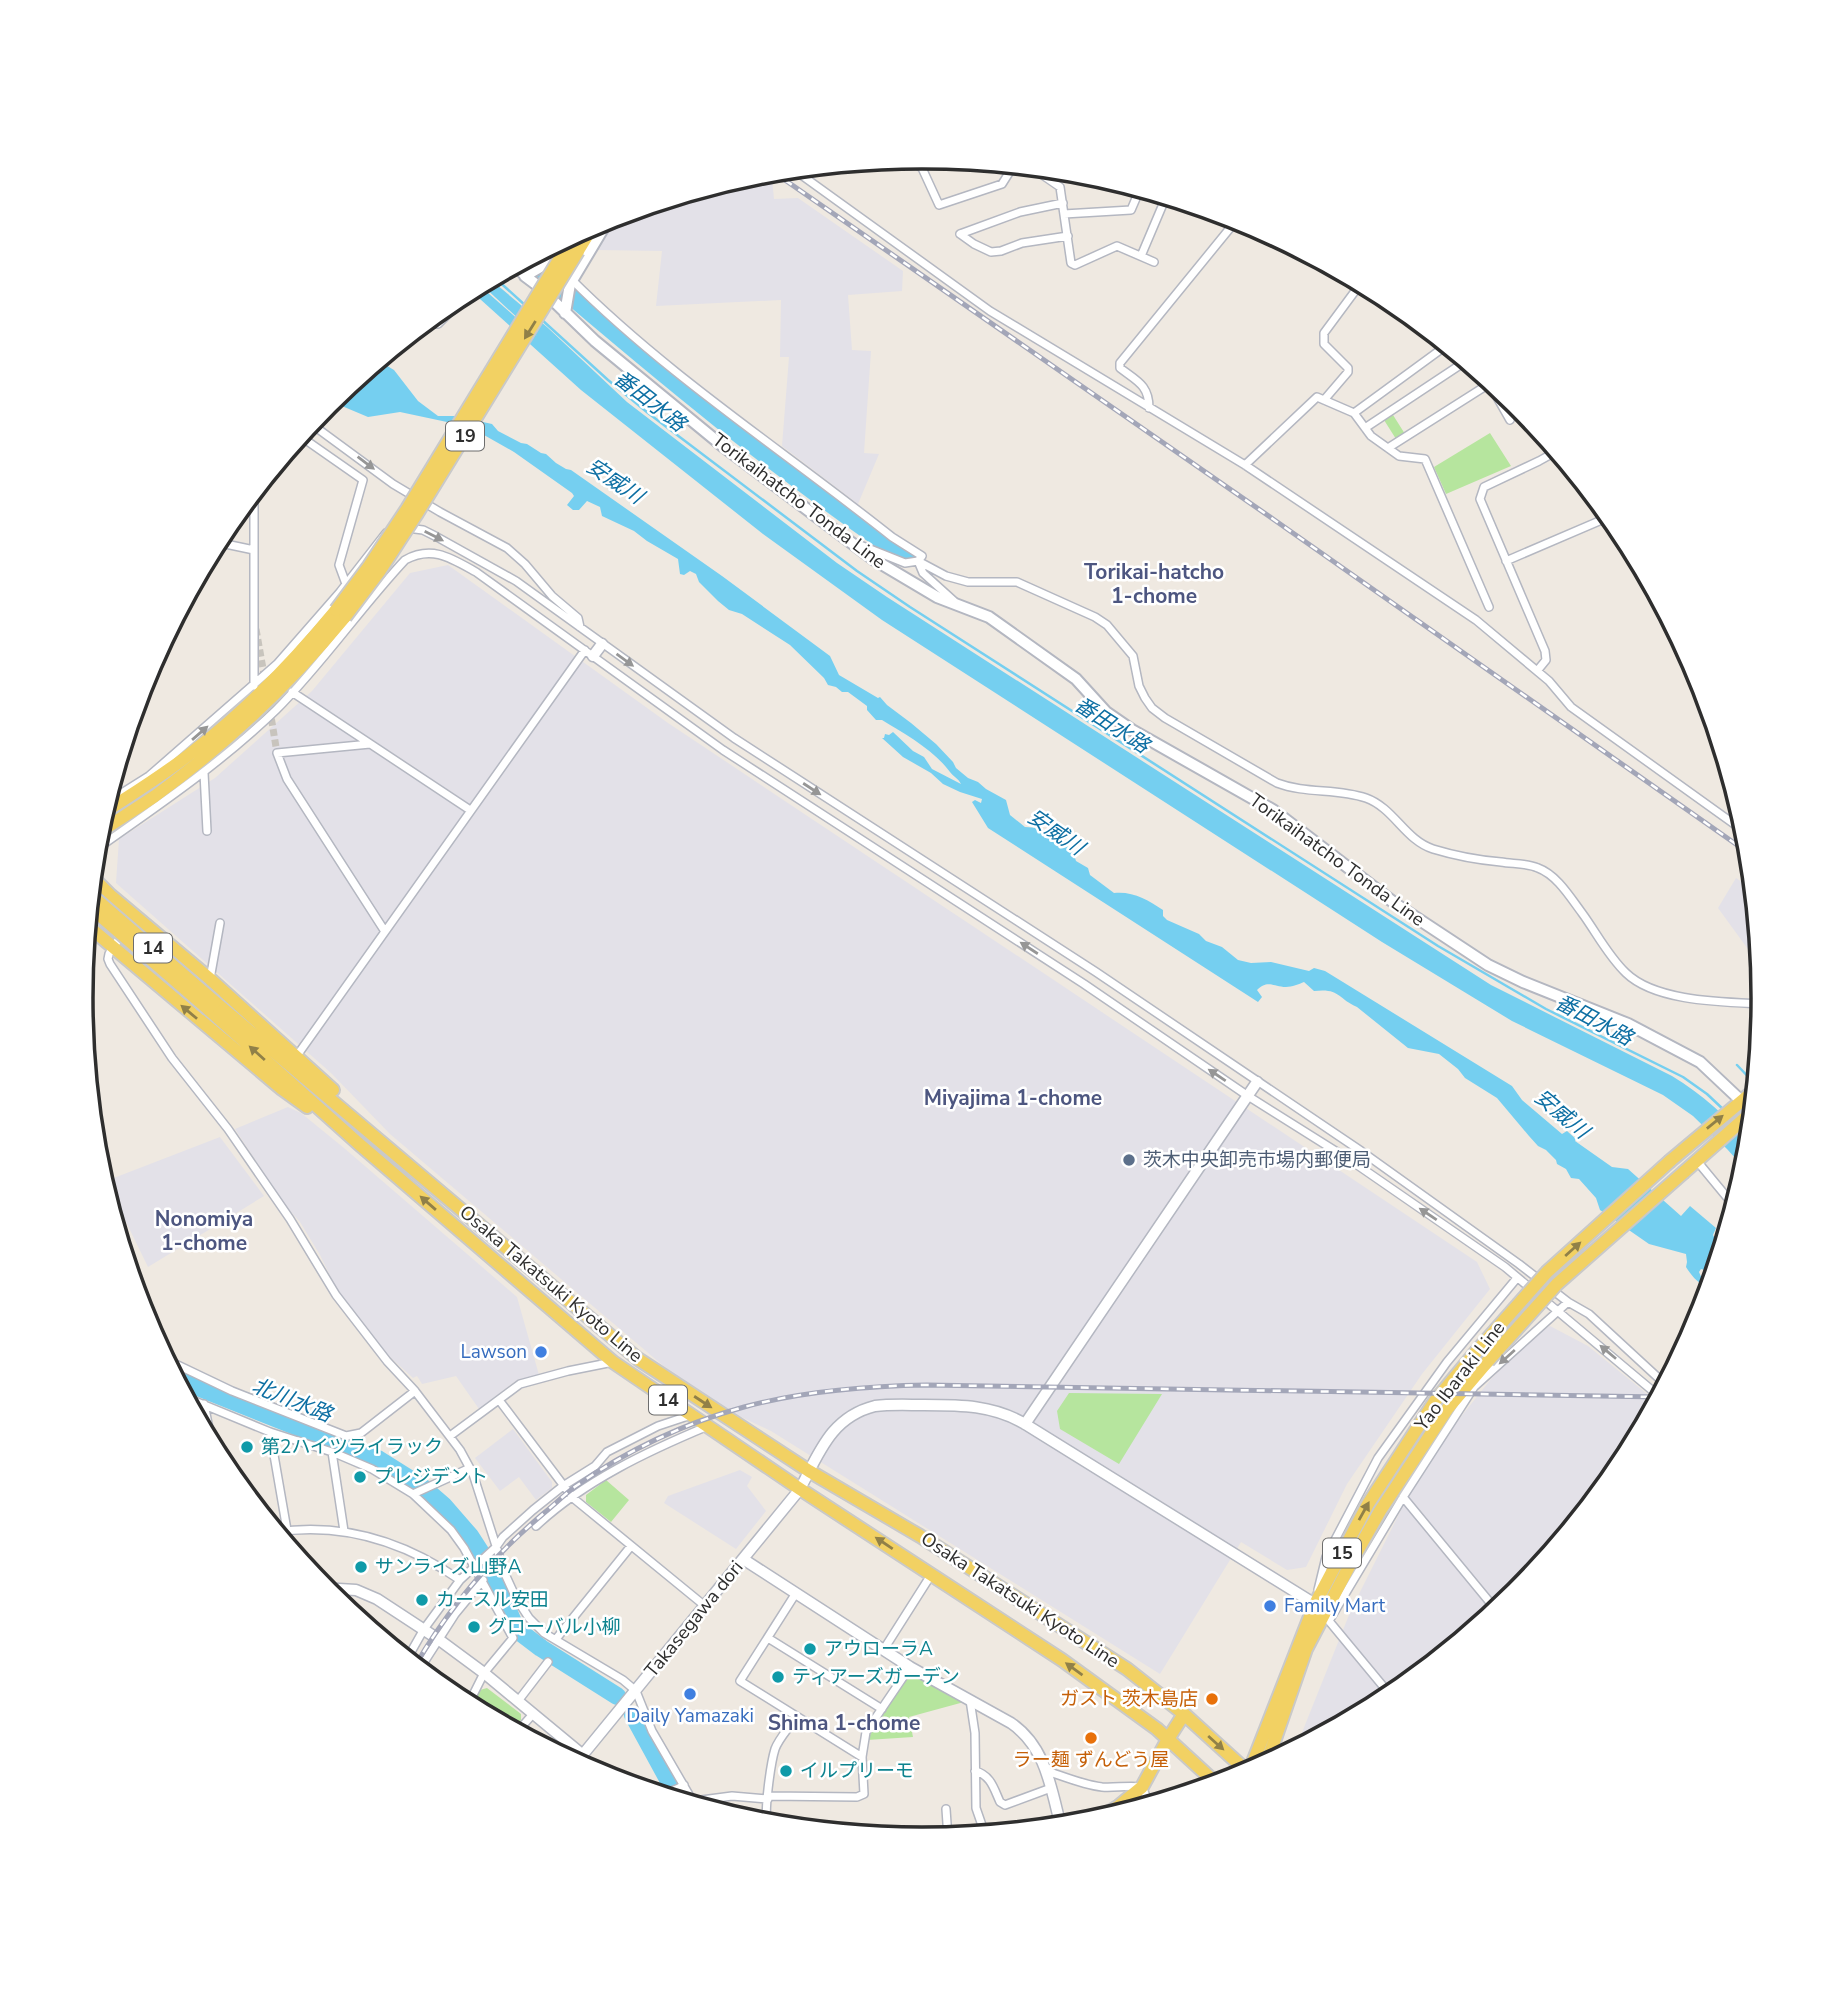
<svg xmlns="http://www.w3.org/2000/svg" width="1845" height="1997" font-family="'Nunito Sans','Noto Sans JP',sans-serif">
	<rect width="100%" height="100%" fill="#efe9e1"/>
	<path fill="#e3e1e8" d="M762,172L772,179L774,199L798,198L903,271L902,291L848,295L852,350L871,351L864,453L879,454L858,504L782,446L789,357H780L781,300L656,306L662,251L598,250L618,215Z
		M448,565L668,723L1477,1262L1490,1289L1422,1374L1347,1484L1306,1567L1287,1570L1241,1542L1160,1674L771,1431L724,1409L673,1374L390,1134L331,1073L116,883L119,839L215,778L312,691L410,573Z
		M1736,878L1754,890L1761,967L1718,908Z
		M288,1107L301,1113L344,1148L517,1297L539,1375L517,1380L479,1409L456,1376L422,1384L417,1376L413,1378L389,1356L340,1296L320,1255L300,1222L285,1205L235,1129Z
		M220,1137L264,1196L148,1267L106,1181Z
		M1550,1326L1588,1346L1657,1402L1622,1467L1518,1594L1390,1699L1295,1750L1351,1610L1411,1490L1456,1423L1491,1379L1541,1330Z
		M513,1429L552,1482V1488L536,1500L519,1477L500,1491L475,1458Z
		M740,1470L752,1477L747,1486L766,1511L736,1549L664,1503L668,1496Z"/>
	<path fill="#b6e59e" d="M1393,415L1405,434L1396,439L1384,420Z
		M1490,433L1511,466L1446,494L1434,467Z
		M1069,1393L1162,1394L1119,1464L1060,1429L1057,1411Z
		M606,1480L629,1500L611,1522L586,1502V1495Z
		M913,1674L964,1702L909,1717L913,1737L867,1740L906,1675Z
		M487,1688L521,1714V1720L513,1730L471,1707L480,1690Z"/>
	<path fill="#75cff0" d="M490,279L547,327L627,402L837,563L887,597L1491,985L1672,1076C1702,1094 1727,1117 1750,1142L1746,1170L1727,1149L1693,1116L1663,1095L1512,1021L1382,942L882,620L763,534L581,390L470,290L479,285L538,337L481,284Z
		M379,361L394,370L418,401L438,416H456L492,424L498,431L521,443L527,444L541,453L546,454L556,463L566,469L571,470L722,576L830,656L839,675L878,698L880,697L887,705L911,723L936,744L953,762L956,768L968,778L978,782L986,789L1006,800L1010,815L1025,827L1039,828L1072,849L1076,861L1088,868L1090,875L1114,893C1133,891 1148,900 1163,910V916L1167,920L1199,934L1206,941L1222,947L1238,960L1251,963L1271,962L1309,971L1314,968L1325,971L1512,1086L1522,1100L1562,1134L1567,1131L1576,1139L1575,1141L1612,1167L1628,1169L1681,1216L1690,1206L1716,1228L1713,1235L1716,1241L1723,1246L1715,1273L1701,1269L1699,1272L1702,1279L1708,1283V1287C1699,1285 1691,1275 1686,1267L1687,1262L1686,1254L1649,1244L1600,1210L1596,1198L1579,1179L1571,1178L1566,1169L1557,1164L1556,1160L1546,1150L1538,1146L1529,1136L1497,1098L1465,1078L1458,1069L1439,1054L1408,1048L1357,1007C1337,998 1340,988 1314,991L1304,982C1299,984 1292,987 1286,987C1273,987 1268,979 1257,990L1262,997L1258,1002L988,828L972,802L975,800L981,803L982,799L960,792L943,784L931,773L903,757L882,738H884L885,734L889,735L893,732L913,751L924,757L932,769L961,784C958,778 954,777 950,772C934,750 905,734 882,720H876L867,710V706L848,692H842L836,687L828,685L824,678L790,645L742,614L729,610L718,601L699,582L696,574L690,571L684,575L680,574L678,559L647,541L634,531L602,516L600,507L587,501L579,510H573L567,505L574,496L572,493L514,452L484,435L447,422L400,412L368,417L330,401Z"/>
	<g fill="none" stroke-linecap="round" stroke-linejoin="round">
		<path stroke="#75cff0" stroke-width="2.5" d="M494,277L526,306
			M541,319L608,380L648,413L857,571L910,607L1438,946L1546,1009L1683,1077L1707,1094L1725,1111
			M1737,1065L1756,1085
			M1740,1126L1751,1136"/>
		<path stroke="#75cff0" stroke-width="18" d="M530,258L543,272C661,373 780,472 908,558
			M175,1378L378,1459L421,1486L443,1505L470,1536L481,1553
			M490,1568L516,1629L541,1648L617,1696
			M633,1715L680,1801"/>
		<path stroke="#c8c4bd" stroke-width="7" stroke-dasharray="7 3.5" stroke-linecap="butt" d="M256,629L265,680
			M268,698L277,753"/>
		<g stroke="#b4b7c1" stroke-width="10">
			<path id="minor" d="M905,158L922,168L939,205L1002,184L1014,165
				M1031,167L1060,187L1071,263L1075,265L1117,246L1154,262
				M922,168L929,157
				M793,169L990,311L1245,465L1476,620L1549,681L1571,707L1748,834
				M1064,214L1131,210L1137,196V188
				M960,234L974,244L991,252L1001,251L1022,243L1068,236
				M960,234L1020,212L1063,203
				M1141,256L1166,197
				M512,268L525,276
				M570,278C668,376 784,451 892,537L922,556L918,561L923,573L954,601
				M423,324H438L447,315L464,294
				M1489,383L1510,420
				M1324,400L1348,372V368L1324,344V333L1361,283
				M1501,403L1511,397
				M1149,408C1149,385 1137,381 1120,368V363L1235,222
				M1354,413L1447,345
				M310,423L393,484L440,512L507,548L525,564L552,596L578,618L580,627
				M1365,428L1466,361
				M300,436L363,480L339,565L346,584
				M1388,448L1492,382
				M1245,465L1317,397L1354,413L1371,436L1399,456L1425,459L1489,607
				M252,495L254,503V686
				M407,528L423,530L437,537L516,581L734,738L1096,972L1361,1151L1519,1264L1568,1302L1589,1314L1666,1385
				M216,542L254,550
				M860,545L905,563L918,561L946,576L968,582H1017L1095,617L1107,625L1133,656L1139,686L1145,698L1152,708L1165,718L1277,783C1306,794 1337,788 1366,798C1394,808 1405,840 1433,849C1456,856 1477,860 1501,862C1512,864 1527,863 1538,868C1557,875 1570,897 1582,913C1596,932 1608,956 1626,973C1656,1002 1724,1002 1764,1004
				M1506,561L1611,516
				M1537,671L1546,660L1545,651L1480,499L1484,487L1539,461L1557,451
				M292,692L470,810
				M370,744L277,753L287,779L384,930
				M204,773L207,831
				M106,803L149,776L277,664L340,592L386,533
				M95,850C158,806 221,763 276,710C323,663 360,608 405,560C432,545 451,558 476,572L723,750L1084,984L1248,1096L1353,1162L1505,1267L1660,1397
				M130,911L131,920L109,954L108,959L110,964L172,1058L228,1129L290,1219L336,1295L387,1361L415,1391L460,1450L473,1474L505,1574L516,1598L529,1618L544,1633L623,1680L636,1691L652,1731L695,1805
				M210,979L220,923
				M296,1057L585,650
				M1697,1161L1735,1207
				M165,1359L232,1391L346,1436L361,1433L415,1391
				M185,1397L270,1432L332,1452L372,1469L413,1494L451,1530L464,1548L513,1638L484,1673L468,1705
				M499,1400L573,1498L705,1606
				M204,1404L213,1448
				M270,1432L287,1530
				M450,1436L520,1384L568,1371L613,1362
				M332,1452L344,1531
				M413,1494L470,1468
				M1403,1497L1497,1611
				M536,1526C584,1481 648,1451 708,1426
				M276,1532C344,1522 405,1542 460,1580
				M1318,1590L1326,1557L1378,1458L1447,1362L1517,1278
				M796,1593L740,1681L862,1757
				M768,1638L882,1709
				M556,1639L631,1546
				M884,1649L931,1575
				M407,1659L424,1629L460,1580L496,1547L503,1537L533,1510L563,1486L595,1466L607,1452L658,1426L691,1415
				M419,1670L455,1614L483,1580
				M1392,1697L1329,1621L1403,1497L1474,1387L1568,1302
				M970,1700L975,1733L976,1808L985,1834
				M518,1701L548,1662
				M517,1732L533,1714
				M975,1771C991,1775 994,1789 1000,1802L1005,1805L1051,1788
				M1047,1771C1065,1777 1084,1785 1102,1787C1115,1788 1129,1785 1142,1787L1150,1805
				M627,1784H632C653,1791 664,1798 684,1785
				M768,1796L857,1797L864,1794L862,1757L866,1732L910,1667
				M694,1801L732,1796L768,1799
				M946,1809L948,1838
				M768,1825C763,1815 771,1762 775,1749C779,1738 790,1727 796,1717"/>
		</g>
		<g stroke="#b4b7c1" stroke-width="13">
			<path id="tertiary" d="M1224,214L1235,222L1261,229
				M593,656L602,644
				M1025,1424L1257,1082
				M743,1559L910,1667L1011,1723C1046,1747 1051,1788 1061,1827
				M322,1588L356,1590L377,1599L438,1639L484,1673L583,1755
				M576,1763L800,1489C819,1453 831,1417 875,1406C891,1404 908,1405 924,1405C961,1405 993,1405 1025,1424L1315,1604"/>
		</g>
		<g stroke="#b4b7c1" stroke-width="14">
			<path id="secondary" d="M557,244L544,265L525,276L537,285L595,341L724,447L873,559L937,597L989,617L1076,679L1106,712L1132,730L1273,810L1397,905L1488,965L1523,982L1628,1024L1700,1062L1753,1112
				M565,313L570,284L610,217"/>
		</g>
		<g stroke="#c9c9c9" stroke-width="16">
			<path id="primary" d="M568,245L574,234
				M578,251L595,223
				M103,813C135,792 167,773 196,749C249,708 294,661 336,610
				M97,834C116,821 136,809 155,796C226,744 289,685 345,617
				M92,877L110,895L210,979L333,1090
				M88,926L282,1089L307,1107
				M215,1002L638,1359L809,1471L920,1536L1127,1669L1184,1714L1250,1774
				M208,1009L359,1144L613,1362L800,1489L1062,1660L1157,1729L1218,1785
				M1670,1161L1756,1089
				M1684,1172L1753,1111
				M1266,1765L1306,1649L1354,1557L1380,1511L1448,1408L1488,1361
				M1248,1775L1315,1604L1368,1504L1435,1401L1476,1352
				M1093,1822L1119,1806L1142,1787L1168,1739L1184,1714"/>
		</g>
		<use href="#minor" stroke="#fff" stroke-width="7"/>
		<use href="#tertiary" stroke="#fff" stroke-width="10"/>
		<use href="#secondary" stroke="#fff" stroke-width="10"/>
		<use href="#primary" stroke="#f2d163" stroke-width="12"/>
		<g stroke="#a3a6b8" stroke-width="5">
			<path id="rail" d="M772,171L1273,519L1750,854
				M415,1666C449,1607 493,1556 544,1513C555,1504 565,1494 576,1486C626,1451 685,1423 744,1407C803,1391 866,1386 927,1385L1660,1397"/>
		</g>
		<use href="#rail" stroke="#fff" stroke-width="2.5" stroke-dasharray="8" stroke-linecap="butt"/>
		<g stroke="#c9c9c9" stroke-width="16" stroke-linecap="butt">
			<path id="primary-bridge" d="M336,610L369,566L407,509L568,245
				M345,617L379,572L416,515L578,251
				M91,895L215,1002
				M90,907L208,1009
				M1476,1352L1547,1272L1670,1161
				M1488,1361L1557,1284L1684,1172"/>
		</g>
		<use href="#primary-bridge" stroke="#f2d163" stroke-width="12"/>
	</g>
	<defs><path id="oneway-solid" d="M-6-.8H1V-3.2L6.5 0L1 3.2V.8H-6Z" transform="scale(1.75)"/></defs>
	<g fill="#908048">
		<use href="#oneway-solid" transform="translate(530 330) rotate(122)"/>
		<use href="#oneway-solid" transform="translate(189 1012) rotate(-140)"/>
		<use href="#oneway-solid" transform="translate(257 1053) rotate(-138)"/>
		<use href="#oneway-solid" transform="translate(1715 1122) rotate(-39)"/>
		<use href="#oneway-solid" transform="translate(428 1203) rotate(-139)"/>
		<use href="#oneway-solid" transform="translate(1573 1249) rotate(-42)"/>
		<use href="#oneway-solid" transform="translate(703 1402) rotate(33)"/>
		<use href="#oneway-solid" transform="translate(1364 1511) rotate(-61)"/>
		<use href="#oneway-solid" transform="translate(884 1543) rotate(-146)"/>
		<use href="#oneway-solid" transform="translate(1074 1669) rotate(-144)"/>
		<use href="#oneway-solid" transform="translate(1216 1743) rotate(42)"/>
	</g>
	<g fill="#969696">
		<use href="#oneway-solid" transform="translate(366 463) rotate(37)"/>
		<use href="#oneway-solid" transform="translate(434 536) rotate(27)"/>
		<use href="#oneway-solid" transform="translate(625 660) rotate(36)"/>
		<use href="#oneway-solid" transform="translate(200 733) rotate(-41)"/>
		<use href="#oneway-solid" transform="translate(812 789) rotate(33)"/>
		<use href="#oneway-solid" transform="translate(1029 948) rotate(-147)"/>
		<use href="#oneway-solid" transform="translate(1217 1075) rotate(-146)"/>
		<use href="#oneway-solid" transform="translate(1428 1214) rotate(-146)"/>
		<use href="#oneway-solid" transform="translate(1608 1352) rotate(-140)"/>
		<use href="#oneway-solid" transform="translate(1507 1357) rotate(138)"/>
	</g>
	<circle fill="#5c6f8a" stroke="#fff" stroke-width="2.5" cx="1129" cy="1160" r="7"/>
	<g fill="#3f7fe0" stroke="#fff" stroke-width="2.5">
		<circle cx="541" cy="1352" r="7"/>
		<circle cx="1270" cy="1606" r="7"/>
		<circle cx="690" cy="1694" r="7"/>
	</g>
	<g fill="#0f9aa8" stroke="#fff" stroke-width="2.5">
		<circle cx="247" cy="1447" r="7"/>
		<circle cx="360" cy="1477" r="7"/>
		<circle cx="361" cy="1567" r="7"/>
		<circle cx="422" cy="1600" r="7"/>
		<circle cx="474" cy="1627" r="7"/>
		<circle cx="810" cy="1649" r="7"/>
		<circle cx="778" cy="1677" r="7"/>
		<circle cx="786" cy="1771" r="7"/>
	</g>
	<g fill="#e8710a" stroke="#fff" stroke-width="2.5">
		<circle cx="1212" cy="1699" r="7"/>
		<circle cx="1091" cy="1738" r="7"/>
	</g>
	<g text-anchor="middle" dominant-baseline="central" stroke-width="5" stroke-linejoin="round" paint-order="stroke">
		<g fill="#fff" stroke="#6d6d6d" stroke-width="2">
			<rect x="446" y="421.5" width="38" height="29" rx="5"/>
			<rect x="134" y="933.5" width="38" height="29" rx="5"/>
			<rect x="649" y="1385.5" width="38" height="29" rx="5"/>
			<rect x="1323" y="1538.5" width="38" height="29" rx="5"/>
		</g>
		<g font-size="18" font-weight="bold" fill="#2e2e2e">
			<text x="465" y="436">19</text>
			<text x="153" y="948">14</text>
			<text x="668" y="1400">14</text>
			<text x="1342" y="1553">15</text>
		</g>
		<g font-size="19" fill="#2e2e2e" stroke="#fff">
			<text transform="translate(799 501) rotate(37)">Torikaihatcho Tonda Line</text>
			<text transform="translate(1337 860) rotate(36)">Torikaihatcho Tonda Line</text>
			<text transform="translate(551 1284) rotate(40)">Osaka Takatsuki Kyoto Line</text>
			<text transform="translate(1460 1376) rotate(-52)">Yao Ibaraki Line</text>
			<text transform="translate(1020 1600) rotate(33)">Osaka Takatsuki Kyoto Line</text>
			<text transform="translate(694 1619) rotate(-51)">Takasegawa dori</text>
		</g>
		<g font-size="19" fill="#4e5e75" stroke="#fff" text-anchor="start">
			<text x="1143" y="1160">茨木中央卸売市場内郵便局</text>
		</g>
		<g font-size="19" fill="#366cbe" stroke="#fff" text-anchor="end">
			<text x="527" y="1352">Lawson</text>
			<text x="1284" y="1606" text-anchor="start">Family Mart</text>
			<text x="690" y="1716" text-anchor="middle">Daily Yamazaki</text>
		</g>
		<g font-size="19" fill="#0d838f" stroke="#fff" text-anchor="start">
			<text x="261" y="1447">第2ハイツライラック</text>
			<text x="374" y="1477">プレジデント</text>
			<text x="375" y="1567">サンライズ山野A</text>
			<text x="436" y="1600">カースル安田</text>
			<text x="488" y="1627">グローバル小柳</text>
			<text x="824" y="1649">アウローラA</text>
			<text x="792" y="1677">ティアーズガーデン</text>
			<text x="800" y="1771">イルプリーモ</text>
		</g>
		<g font-size="19" fill="#c56008" stroke="#fff" text-anchor="end">
			<text x="1198" y="1699">ガスト 茨木島店</text>
			<text x="1091" y="1760" text-anchor="middle">ラー麺 ずんどう屋</text>
		</g>
		<g font-size="21" font-style="italic" fill="#0d6fa3" stroke="#fff">
			<text transform="translate(650 401) rotate(38)">番田水路</text>
			<text transform="translate(615 481) rotate(34)">安威川</text>
			<text transform="translate(1112 725) rotate(33)">番田水路</text>
			<text transform="translate(1056 832) rotate(35)">安威川</text>
			<text transform="translate(1594 1020) rotate(28)">番田水路</text>
			<text transform="translate(1562 1114) rotate(40)">安威川</text>
			<text transform="translate(292 1400) rotate(22)">北川水路</text>
		</g>
		<g font-size="21" font-weight="bold" fill="#4d5680" stroke="#fff">
			<text x="1154" y="572">Torikai-hatcho<tspan x="1154" dy="24">1-chome</tspan></text>
			<text x="1013" y="1098">Miyajima 1-chome</text>
			<text x="204" y="1219">Nonomiya<tspan x="204" dy="24">1-chome</tspan></text>
			<text x="844" y="1723">Shima 1-chome</text>
		</g>
	</g>
	<path d="M0 0H1845V1997H0ZM93 998a829 829 0 1 1 1658 0a829 829 0 1 1-1658 0Z" fill="#fff" fill-rule="evenodd"/>
	<path fill="none" stroke="#2e2e2e" stroke-width="3.5" d="M93 998a829 829 0 1 1 1658 0a829 829 0 1 1-1658 0Z"/>
</svg>
